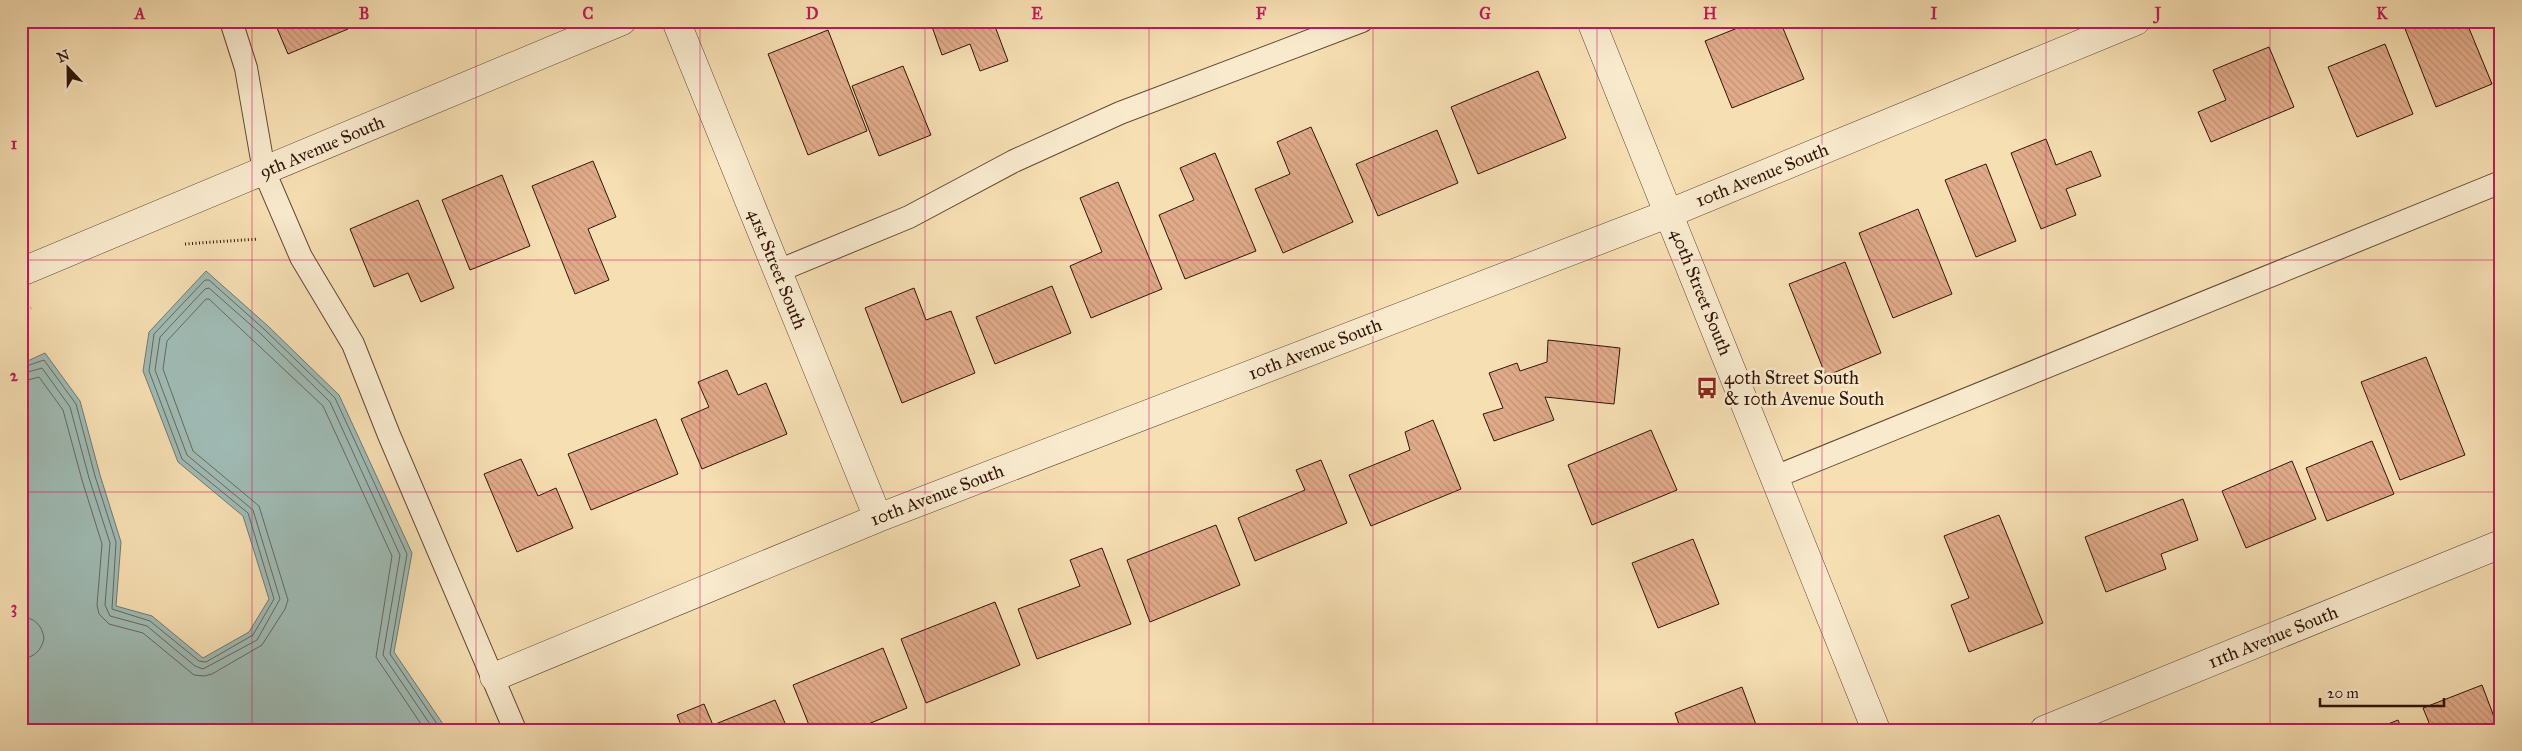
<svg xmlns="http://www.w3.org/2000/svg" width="2522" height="751" font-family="'IM FELL Great Primer',serif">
	<defs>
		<pattern id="building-back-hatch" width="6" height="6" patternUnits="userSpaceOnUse" patternTransform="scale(1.25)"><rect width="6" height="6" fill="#e1ab8a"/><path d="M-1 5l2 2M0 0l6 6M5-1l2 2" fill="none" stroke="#c29276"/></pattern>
	</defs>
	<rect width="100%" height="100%" fill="#f6dfb3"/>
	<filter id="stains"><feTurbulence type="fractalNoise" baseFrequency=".004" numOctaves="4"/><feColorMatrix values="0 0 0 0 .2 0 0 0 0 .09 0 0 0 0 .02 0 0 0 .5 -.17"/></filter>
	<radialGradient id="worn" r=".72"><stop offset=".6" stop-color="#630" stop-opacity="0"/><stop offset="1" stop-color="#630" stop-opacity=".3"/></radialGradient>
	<path fill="#9fbbb5" stroke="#73796f" d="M206,271L268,326L339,395L412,553L394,652L447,730H21V641L25,638L21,634V364L45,353L80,401L100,475L121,542L116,606L152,616L203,658L249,632L269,599L243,516L178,462L143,371L149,332Z"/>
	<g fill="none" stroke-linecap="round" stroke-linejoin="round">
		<path stroke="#68685e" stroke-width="1" d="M21,368L44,360L76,404L95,476L116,542L112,609L150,621L199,661L206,662L253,635L274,599L248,513L182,459L149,371L154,334L205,280H209L265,330L335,398L407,554L390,654L441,730
			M21,374L42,368L70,407L89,478L110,543L105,605L110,616L147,626L195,666L203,669L257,640L280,599L253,510L187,455L155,370L160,337L205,289L209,288L261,334L330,402L400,555L383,655L434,730
			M21,382L39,377L63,410L82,480L102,544L97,605L99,614L109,624L143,633L194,675L204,676L212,674L262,645L285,609L288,600L259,506L193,451L163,369L167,341L206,299H209L323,406L392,556L376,657L425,730
			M21,617C34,617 42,625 44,638C42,650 34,658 21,659"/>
	</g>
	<path fill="url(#building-back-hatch)" stroke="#311507" d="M274,21H345L348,29L288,54Z
		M930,21H993L1008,61L980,71L970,44L942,55Z
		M1755,21H1780L1804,79L1732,108L1705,41Z
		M2402,21H2466L2492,84L2436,107Z
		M828,30L867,131L808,155L768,54Z
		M2385,44L2413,114L2357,137L2328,67Z
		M2269,47L2294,107L2211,142L2198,112L2226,100L2213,70Z
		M903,66L931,135L879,156L852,86Z
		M1538,71L1566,138L1478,174L1451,107Z
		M1311,127L1353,222L1283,253L1255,189L1290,174L1277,142Z
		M1437,130L1458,183L1378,216L1356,164Z
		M2046,139L2056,165L2091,151L2101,176L2066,189L2076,215L2041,229L2011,153Z
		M1215,153L1256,251L1185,279L1159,215L1194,200L1180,168Z
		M593,161L616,217L588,229L609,280L575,294L532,186Z
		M1986,164L2016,241L1976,257L1945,180Z
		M502,175L530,246L470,270L442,200Z
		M1118,182L1162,289L1091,318L1070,266L1102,252L1080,198Z
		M418,200L454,288L421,302L408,273L374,287L350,229Z
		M1918,209L1952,294L1893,318L1859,233Z
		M1845,262L1881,353L1826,376L1789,284Z
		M1052,286L1071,333L995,364L976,317Z
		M914,288L926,320L951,311L975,373L902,403L865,308Z
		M1548,340L1620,348L1614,404L1545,397L1554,420L1494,441L1483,414L1503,408L1489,373L1517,363L1520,371L1547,362Z
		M2426,357L2465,455L2400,480L2361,382Z
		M727,370L738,395L766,383L787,434L702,469L681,419L709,407L698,382Z
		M656,419L678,474L591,510L568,454Z
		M1433,420L1461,489L1371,526L1349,475L1410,450L1405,432Z
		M1651,430L1677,490L1592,525L1568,465Z
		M2372,441L2394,494L2327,521L2306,468Z
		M521,459L538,496L556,488L573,528L517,552L484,474Z
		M1321,460L1347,523L1255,561L1238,518L1305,490L1296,470Z
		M2292,461L2316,519L2246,548L2222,491Z
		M2183,499L2198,540L2161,554L2166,569L2106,592L2085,537Z
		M1999,515L2043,623L1969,652L1951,605L1969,598L1944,536Z
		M1216,525L1240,585L1150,622L1127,560Z
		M1693,539L1719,604L1658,628L1632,563Z
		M1102,548L1131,624L1037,659L1018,609L1080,586L1070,560Z
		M995,602L1020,665L926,703L901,639Z
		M883,648L907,708L854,730H811L793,685Z
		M2482,685L2499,730H2432L2423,708Z
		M1742,687L1758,730H1681L1675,713Z
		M775,700L788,730H683L677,715L704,704L713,725Z
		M2398,720L2402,730H2373Z"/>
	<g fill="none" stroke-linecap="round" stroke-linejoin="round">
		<g stroke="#624832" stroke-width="24">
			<path id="service" d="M231,21L246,68L264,171L301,257L353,344L389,435L515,730
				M778,271L909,217L1014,161L1120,113L1362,21
				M1775,477L2501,182"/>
		</g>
		<g stroke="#624832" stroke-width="29">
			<path id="minor" d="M676,21L878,518
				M21,272L622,21
				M494,677L878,518L1670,213L2136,21
				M2044,730L2501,544"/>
		</g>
		<g stroke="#624832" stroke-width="29">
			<path id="tertiary" d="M1591,21L1876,730"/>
		</g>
		<path stroke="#311507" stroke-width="3" stroke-dasharray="1 2.5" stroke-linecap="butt" d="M185,244L258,239
			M21,312L31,308"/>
		<use href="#service" stroke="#f9eace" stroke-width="22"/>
		<use href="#minor" stroke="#f9eace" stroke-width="28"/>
		<use href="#tertiary" stroke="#f9eace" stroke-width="28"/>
	</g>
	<path fill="none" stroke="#c2185b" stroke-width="1" stroke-opacity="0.55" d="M252,21V730M476,21V730M700,21V730M925,21V730M1149,21V730M1373,21V730M1597,21V730M1822,21V730M2046,21V730M2270,21V730M21,260H2501M21,492H2501"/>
	<defs>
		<g id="bus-bare" transform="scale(1.725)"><path d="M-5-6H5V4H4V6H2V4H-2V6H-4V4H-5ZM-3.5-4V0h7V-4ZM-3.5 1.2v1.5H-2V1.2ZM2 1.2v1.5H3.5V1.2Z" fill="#8f2418" stroke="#f9eace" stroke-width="2.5" paint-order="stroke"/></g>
	</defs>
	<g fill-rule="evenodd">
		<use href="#bus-bare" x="1707" y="388"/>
	</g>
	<g text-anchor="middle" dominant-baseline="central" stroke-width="5" stroke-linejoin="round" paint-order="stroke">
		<g font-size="18" fill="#311507" stroke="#f9eace">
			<text transform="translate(322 147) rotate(-23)">9th Avenue South</text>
			<text transform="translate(1762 175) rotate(-22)">10th Avenue South</text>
			<text transform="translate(777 269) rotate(68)">41st Street South</text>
			<text transform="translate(1701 292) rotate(68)">40th Street South</text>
			<text transform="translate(1315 349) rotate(-21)">10th Avenue South</text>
			<text transform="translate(937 495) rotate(-21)">10th Avenue South</text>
			<text transform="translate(2273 637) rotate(-22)">11th Avenue South</text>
		</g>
		<g font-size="18" fill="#311507" stroke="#f9eace" text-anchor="start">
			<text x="1724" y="378">40th Street South<tspan x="1724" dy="21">&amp; 10th Avenue South</tspan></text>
		</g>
	</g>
	<rect width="2522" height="751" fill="none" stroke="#f6dfb3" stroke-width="55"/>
	<g transform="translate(68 68) rotate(338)" stroke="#f9eace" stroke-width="4" paint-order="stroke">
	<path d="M0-4L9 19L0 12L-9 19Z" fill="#311507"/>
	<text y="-8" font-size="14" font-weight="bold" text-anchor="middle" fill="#311507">N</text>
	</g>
	<path d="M2320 698v8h124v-8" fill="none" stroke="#311507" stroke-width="2.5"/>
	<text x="2327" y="698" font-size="15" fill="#311507" stroke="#f9eace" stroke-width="4" paint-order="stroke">20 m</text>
	<rect x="28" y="28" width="2466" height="696" fill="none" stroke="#c2185b" stroke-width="2"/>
	<g font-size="16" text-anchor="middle" font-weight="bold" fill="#c2185b">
		<text x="140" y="19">A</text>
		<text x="364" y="19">B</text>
		<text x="588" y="19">C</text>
		<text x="812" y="19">D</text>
		<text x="1037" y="19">E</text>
		<text x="1261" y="19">F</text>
		<text x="1485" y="19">G</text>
		<text x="1710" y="19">H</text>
		<text x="1934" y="19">I</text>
		<text x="2158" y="19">J</text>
		<text x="2382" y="19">K</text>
		<text x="14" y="149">1</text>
		<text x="14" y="381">2</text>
		<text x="14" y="613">3</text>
	</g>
	<rect width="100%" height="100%" filter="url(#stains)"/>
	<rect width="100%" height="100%" fill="url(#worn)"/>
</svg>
